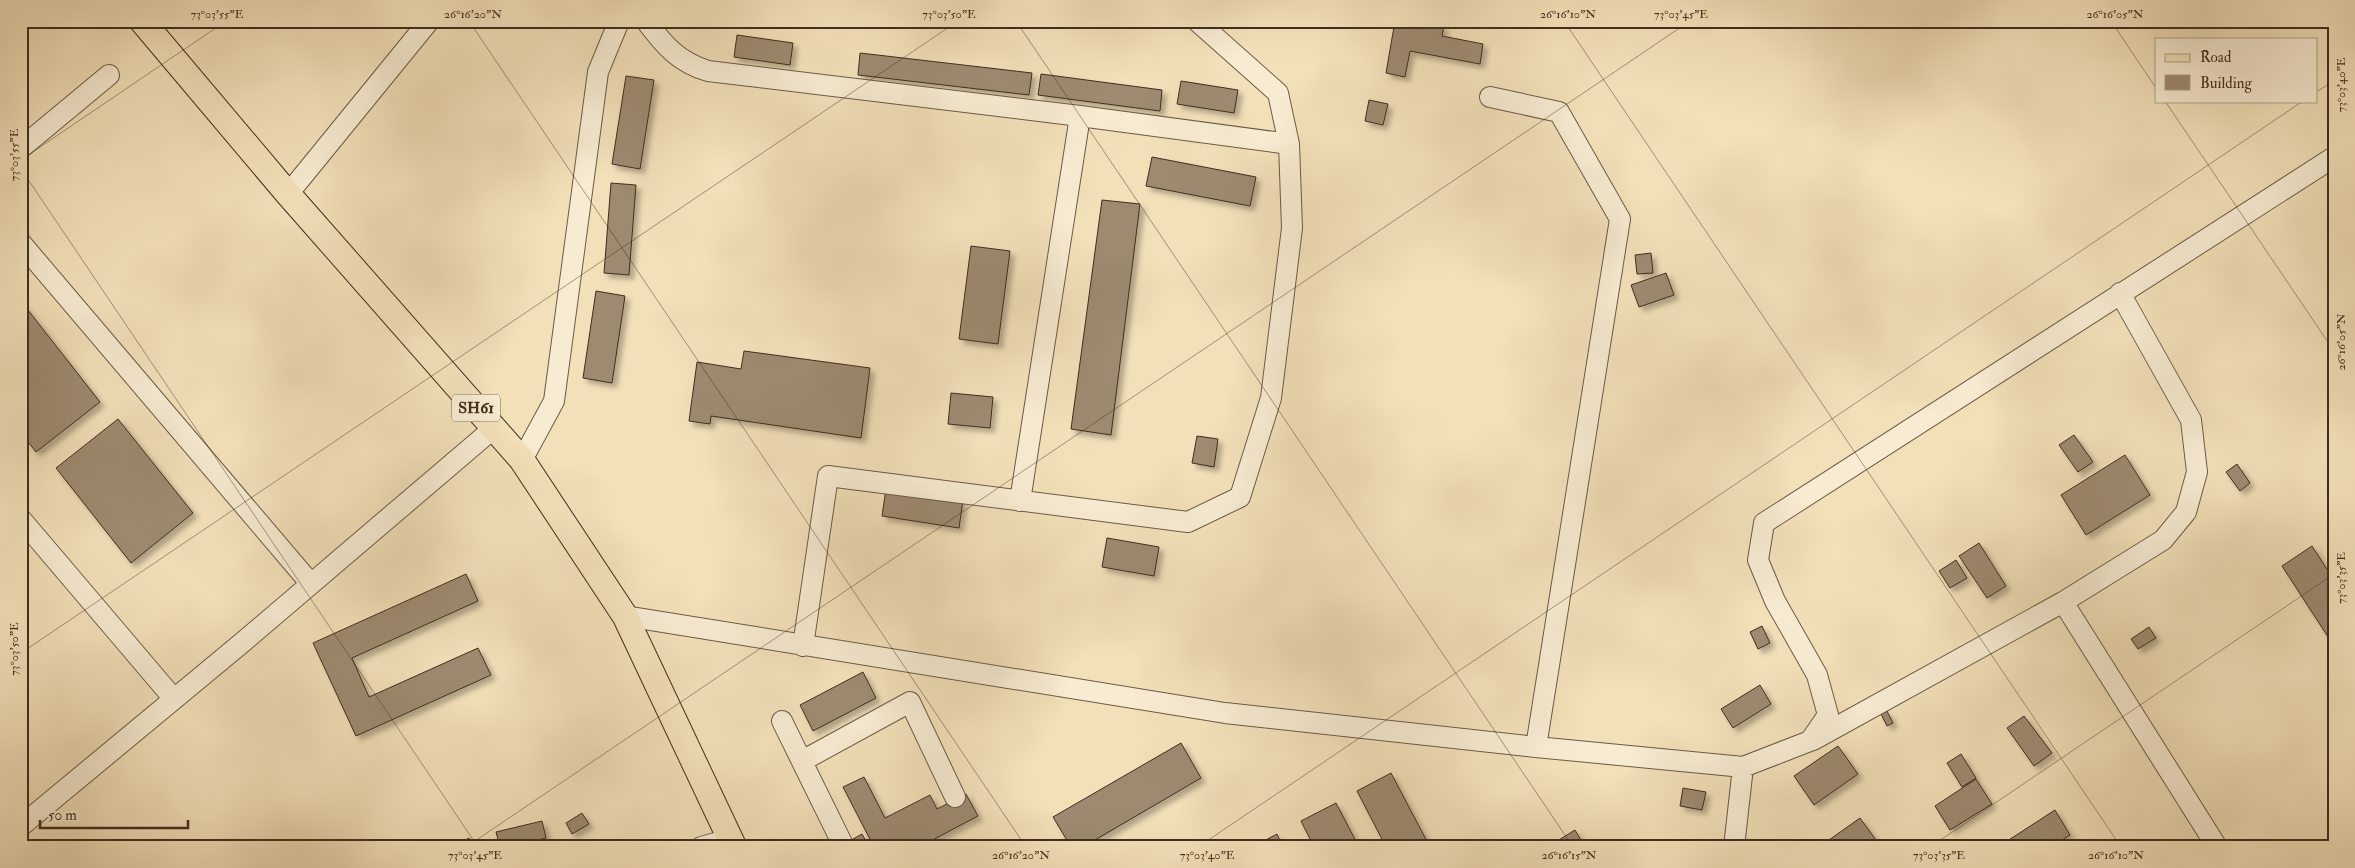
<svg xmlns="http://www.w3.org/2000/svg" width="2355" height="868" font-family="'IM FELL Double Pica',serif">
	<defs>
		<filter id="shadow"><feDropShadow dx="4.5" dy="4.5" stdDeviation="2.5" flood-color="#0004"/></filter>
	</defs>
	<rect width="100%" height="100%" fill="#f2e0b9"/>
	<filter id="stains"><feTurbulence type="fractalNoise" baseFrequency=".004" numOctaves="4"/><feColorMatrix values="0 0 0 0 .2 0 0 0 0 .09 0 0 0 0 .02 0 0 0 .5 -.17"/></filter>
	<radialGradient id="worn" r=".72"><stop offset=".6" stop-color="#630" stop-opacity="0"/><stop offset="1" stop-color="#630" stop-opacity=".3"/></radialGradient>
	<path fill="#9d8a6f" stroke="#402d1f" filter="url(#shadow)" d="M1395,21H1433L1432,24L1444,26L1442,36L1483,44L1480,64L1410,51L1405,77L1386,73Z
		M737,35L793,43L790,65L734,57Z
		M860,53L1032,73L1029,95L858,75Z
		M1041,74L1162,90L1160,111L1038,95Z
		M626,76L654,80L640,169L612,164Z
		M1181,81L1238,90L1234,113L1177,104Z
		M1369,100L1388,104L1383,125L1365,121Z
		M1152,157L1256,177L1250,206L1146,186Z
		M611,183L636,185L629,275L604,273Z
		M1102,200L1140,204L1111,435L1071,429Z
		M971,246L1010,251L998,344L959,339Z
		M1651,253L1653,273L1637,274L1635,255Z
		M1666,273L1674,295L1639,307L1631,285Z
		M596,291L625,296L612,383L583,378Z
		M24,305L100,402L36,452L21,433V308Z
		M744,351L870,368L861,438L711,416L710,424L689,421L697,362L741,369Z
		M951,393L993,397L990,428L948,424Z
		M118,419L193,513L131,563L56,468Z
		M2074,435L2093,462L2078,472L2059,445Z
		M1197,436L1218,439L1214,467L1192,463Z
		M2125,455L2150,495L2086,535L2061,495Z
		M2237,464L2250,483L2240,491L2226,472Z
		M886,489L963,500L959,528L882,516Z
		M1107,538L1159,547L1154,576L1102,567Z
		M1979,543L2006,586L1987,598L1959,556Z
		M2312,546L2334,580V638L2330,640L2282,566Z
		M1956,560L1967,578L1950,588L1939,571Z
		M466,574L478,601L352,658L369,697L478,648L491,675L356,736L313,643Z
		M1762,626L1770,643L1758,649L1750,632Z
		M2149,627L2156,638L2138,649L2131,639Z
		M863,672L876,698L813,731L800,705Z
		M1760,685L1771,704L1733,728L1721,709Z
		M1887,711L1893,723L1887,726L1881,714Z
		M2024,716L2052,753L2034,766L2007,728Z
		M1181,743L1201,778L1083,847H1071L1053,817Z
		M1838,746L1858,774L1814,805L1794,776Z
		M1961,754L1976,778L1962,787L1947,763Z
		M1391,773L1430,847H1386L1357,791Z
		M864,777L885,818L930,795L937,809L966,794L978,816L925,844L927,847H874L843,787Z
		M1976,779L1992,804L1950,830L1935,806Z
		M1683,788L1706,792L1702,810L1680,806Z
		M1336,803L1359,847H1314L1301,821Z
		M2055,810L2070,835L2051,847H1998Z
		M582,813L589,824L572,834L566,823Z
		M1860,818L1881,847H1819Z
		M542,821L546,838L510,847H500L496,832Z
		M1575,830L1585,847H1550L1549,846Z
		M862,834L869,847H848L846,843Z
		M1277,834L1283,847H1262L1260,843Z
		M469,838L474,847H453Z"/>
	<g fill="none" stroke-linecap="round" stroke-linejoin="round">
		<g stroke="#6c5a46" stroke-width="22">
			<path id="minor" d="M646,21C664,45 678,62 708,71L1080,116L1289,144
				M1490,97L1559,112L1620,219L1536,747
				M21,148L109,75
				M288,194L429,21
				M21,243L311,584
				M2120,293L2191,420L2197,472L2186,512L2163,540L2063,602L2217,847
				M522,460L554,401L598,72L619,21
				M1020,501L1080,116
				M21,519L174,699
				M625,616L1225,713L1536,747L1743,767L1810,741L1828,715L1817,675L1775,601L1758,560L1764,523L2334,157
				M803,646L828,476L1188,522L1240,497L1271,398L1292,228L1289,144L1278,93L1197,21
				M782,721L844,847
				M1813,740L2063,602
				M802,761L910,702L955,797
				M21,826L243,642L494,428
				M701,847L730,839
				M1734,847L1743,767"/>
		</g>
		<g stroke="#402d1f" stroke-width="27">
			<path id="major" d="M142,21L288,194L522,460L625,616L734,847"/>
		</g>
		<use href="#minor" stroke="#f7ebd2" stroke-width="20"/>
		<use href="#major" stroke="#f2e0b9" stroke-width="25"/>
	</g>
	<path fill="none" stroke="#402d1f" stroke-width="1" stroke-opacity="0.45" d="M469,21L1026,847M1016,21L1573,847M1564,21L2121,847M2111,21L2156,88M2316,92L2334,81M2165,101L2334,351M21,160L226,21M21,169L478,847M21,653L958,21M466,847L1690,21M1198,847L2303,101M1930,847L2334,574"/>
	<g text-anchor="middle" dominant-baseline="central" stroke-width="4" stroke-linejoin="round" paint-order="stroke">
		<rect fill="#f7ebd2" stroke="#765" stroke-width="1" x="452" y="394.5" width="48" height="27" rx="4"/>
		<g font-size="16" font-weight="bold" fill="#402d1f">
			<text x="476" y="408">SH61</text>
		</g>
	</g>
	<rect width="2355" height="868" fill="none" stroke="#f2e0b9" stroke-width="55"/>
	<rect x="2155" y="38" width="162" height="65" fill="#f7ebd2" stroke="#ae9f8a"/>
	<rect x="2165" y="54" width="25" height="8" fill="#f2e0b9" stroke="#ae9f8a"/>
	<text x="2200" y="62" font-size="15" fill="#402d1f">Road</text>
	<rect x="2165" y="75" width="25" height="15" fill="#9d8a6f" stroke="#ae9f8a"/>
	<text x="2200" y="88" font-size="15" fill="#402d1f">Building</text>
	<path d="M40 820v8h148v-8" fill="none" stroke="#402d1f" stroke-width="2.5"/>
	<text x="48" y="820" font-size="15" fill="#402d1f" stroke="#f7ebd2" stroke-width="4" paint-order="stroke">50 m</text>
	<rect x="28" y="28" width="2300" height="812" fill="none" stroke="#402d1f" stroke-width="2"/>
	<g font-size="12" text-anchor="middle" fill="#402d1f">
		<text x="217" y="18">73°03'55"E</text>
		<text x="473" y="18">26°16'20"N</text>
		<text x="949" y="18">73°03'50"E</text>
		<text x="1568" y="18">26°16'10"N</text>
		<text x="1681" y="18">73°03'45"E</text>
		<text x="2115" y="18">26°16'05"N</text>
		<text transform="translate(2341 85) rotate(-90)" y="4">73°03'40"E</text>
		<text transform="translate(14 155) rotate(-90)" y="4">73°03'55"E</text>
		<text transform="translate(2341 342) rotate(-90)" y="4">26°16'05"N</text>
		<text transform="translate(2341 578) rotate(-90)" y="4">73°03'35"E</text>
		<text transform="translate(14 649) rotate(-90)" y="4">73°03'50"E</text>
		<text x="475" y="859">73°03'45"E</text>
		<text x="1021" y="859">26°16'20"N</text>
		<text x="1207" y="859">73°03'40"E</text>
		<text x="1569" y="859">26°16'15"N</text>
		<text x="1939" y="859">73°03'35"E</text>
		<text x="2116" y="859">26°16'10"N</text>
	</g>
	<rect width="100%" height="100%" filter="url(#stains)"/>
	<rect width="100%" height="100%" fill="url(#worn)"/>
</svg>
